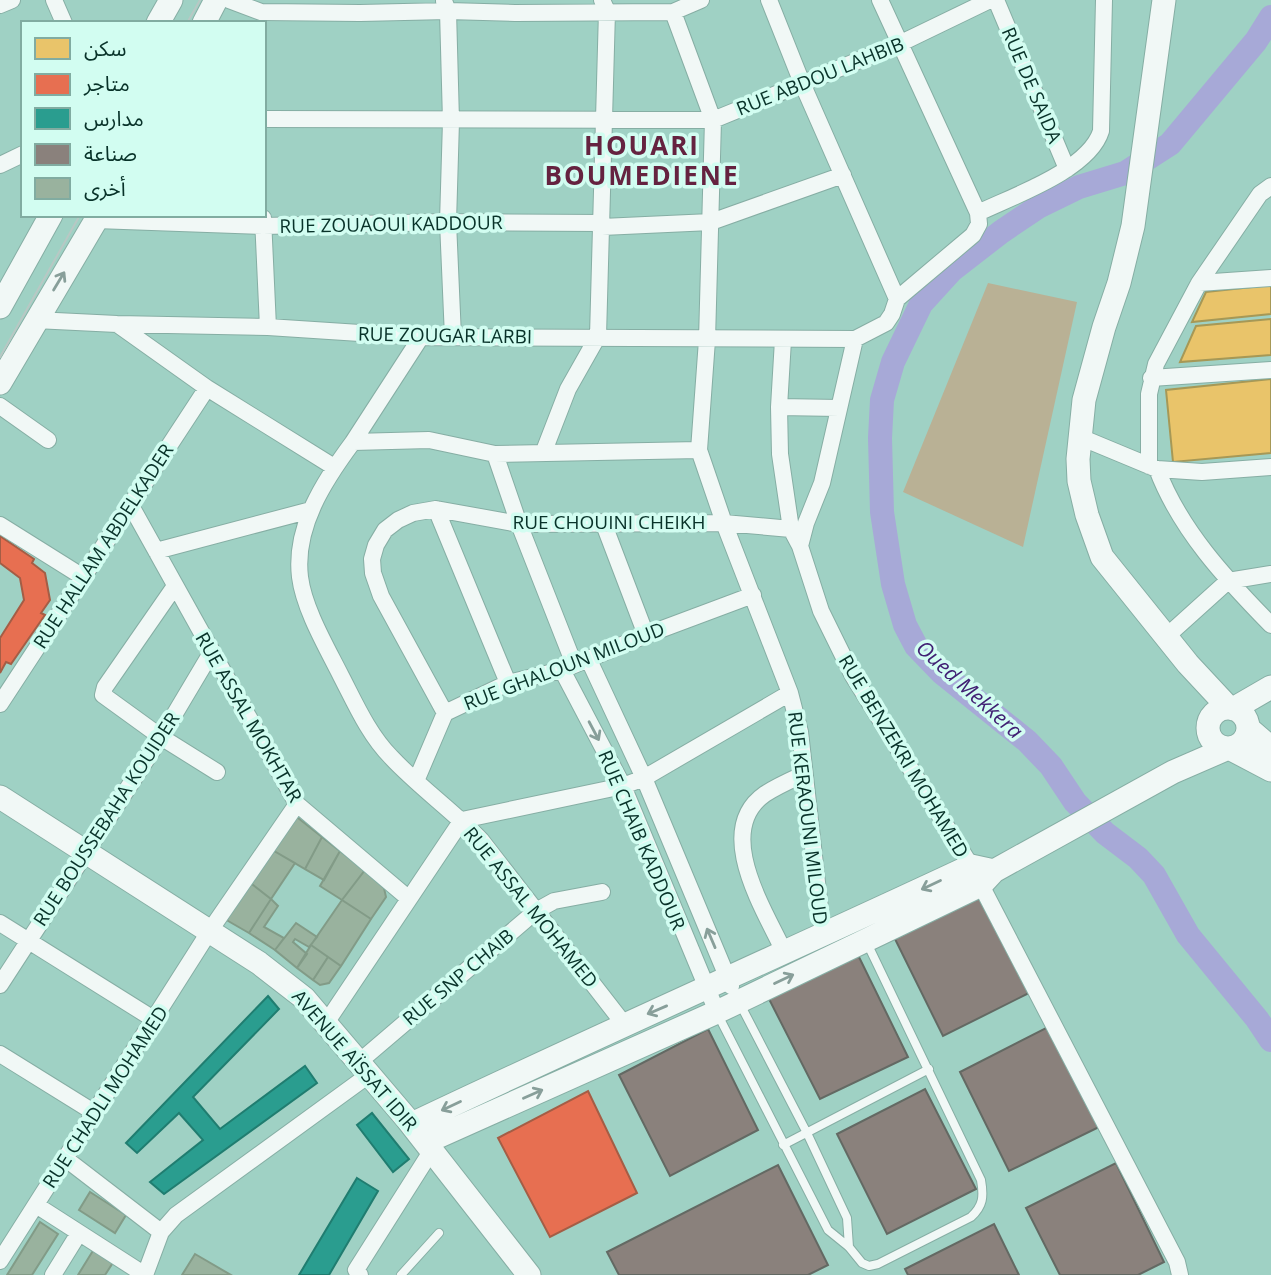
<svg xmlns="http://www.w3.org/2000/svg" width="1271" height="1275" font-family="'Open Sans','Noto Sans Arabic',sans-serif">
	<rect width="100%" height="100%" fill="#9fd1c4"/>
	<path fill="#b9b195" d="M988,283L1077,302L1023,547L903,492Z"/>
	<path fill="#e9c46a" stroke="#a69856" stroke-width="2" d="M1271,285V314L1192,322L1206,292Z
		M1271,319V355L1180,362L1196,326Z
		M1271,379V453L1173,462L1166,390Z"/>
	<path fill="#e76f51" stroke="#a45d45" stroke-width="2" d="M0,536L34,559L32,563L45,573L50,600L41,613L45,615L11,664L6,662L0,673V638L24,600L20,578L0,563Z
		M588,1091L637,1193L550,1237L498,1138Z"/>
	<path fill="#2a9d8f" stroke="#207d70" stroke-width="2" d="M268,996L279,1009L193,1097L220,1129L305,1066L317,1083L164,1194L150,1182L203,1140L179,1113L137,1153L126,1143Z
		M372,1113L409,1159L393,1172L357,1125Z
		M357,1178L378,1191L329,1275H299Z"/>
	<path fill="#8a817c" stroke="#636963" stroke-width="2" d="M981,893L1031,992L943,1036L894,937Z
		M858,955L908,1057L820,1099L769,999Z
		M1048,1027L1099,1127L1009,1171L960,1072Z
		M708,1029L758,1130L670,1176L619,1075Z
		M925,1089L976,1189L887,1234L837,1134Z
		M1116,1163L1164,1262L1138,1275H1060L1026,1208Z
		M778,1165L828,1265L808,1275H619L607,1252Z
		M994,1224L1019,1275H908L905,1269Z"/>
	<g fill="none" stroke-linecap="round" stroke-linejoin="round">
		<path stroke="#a7a9d7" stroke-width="24" d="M1271,17L1256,41L1170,144L1125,173L1079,187L1038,207L1001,232L952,270L921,304L893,362L882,400L880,438L882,512L893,584L905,625L916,646L942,673L1027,741L1051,766L1075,802L1105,833L1138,858L1154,875L1188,935L1257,1019L1271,1040"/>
	</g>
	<path fill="#99b29e" stroke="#829b87" stroke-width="2" d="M293,814L322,837L305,869L269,848Z
		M322,837L340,851L324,880L305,869Z
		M269,848L295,863L271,899L248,881Z
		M340,851L365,870L342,900L320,886Z
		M365,870L384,888L386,897L371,919L342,900Z
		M248,881L271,899L249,933L223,918Z
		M271,899L278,906L264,927L284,938L275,950L249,933Z
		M342,900L371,919L341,966L311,945Z
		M296,923L317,937L309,947L295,939L293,942L307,954L297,968L275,950Z
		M311,945L328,957L313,980L297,968Z
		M328,957L341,966L329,983L320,985L313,980Z
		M90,1192L126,1215L115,1233L79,1210Z
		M40,1222L58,1234L32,1275H7Z
		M94,1249L114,1261L105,1275H78Z
		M195,1254L231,1275H182Z"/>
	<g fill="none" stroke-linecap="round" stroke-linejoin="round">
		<g stroke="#86aea4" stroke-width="10">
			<path id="lane" d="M739,1002L807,1133L847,1218L849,1247
				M718,1015L828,1230L849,1247L862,1263L869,1266L878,1264L971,1217C983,1206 984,1197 981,1180L867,943
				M783,1145L929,1069
				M401,1275L439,1233"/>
		</g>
		<g stroke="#86aea4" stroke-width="18">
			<path id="street" d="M54,0L64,23
				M229,0L261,12L360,13L448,11L515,13L673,12L701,0
				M769,0L802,83L897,299
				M996,0L1067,169
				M444,1L448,11L451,121L448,222L453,337
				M0,5L12,0
				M673,12L713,120L707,340L699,450L724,523L790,693L800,732L823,935
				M264,119L713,120L899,44L990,0
				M0,165L23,154
				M978,213C1013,196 1089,170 1101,131L1104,0
				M263,218L268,327
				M96,220L263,226L448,222L602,223
				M602,227L711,222L843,175
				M1199,283L1271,278
				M35,320L117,324L268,327L421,337L855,339L886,323L892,314L897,299L973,235L979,224L978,213L880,0
				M117,324L207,388L334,467
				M783,340L779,407L780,454L791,529L800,546L821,611L853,676L971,866L1177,1262L1180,1275
				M1151,378L1271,370
				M0,406L48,440
				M779,407L839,408
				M1080,437L1157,469L1202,472L1271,467
				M353,442L421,337
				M544,451L568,389L598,336L607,11L602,0
				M495,454L519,524L574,664
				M1149,466V394L1156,364L1199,283L1260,194L1271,186
				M1157,469C1180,530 1226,579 1271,625
				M130,504L297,804L408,898
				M436,509L508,683
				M603,522L646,635
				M0,525L83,577
				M800,546L806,523L822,483L855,339
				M156,551L311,510
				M175,586L105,687L103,695L161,737L217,772
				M1167,636L1228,581L1271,574
				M588,658L644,778L731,986
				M562,670L623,786L717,1012
				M0,704L207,388
				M445,713L381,596L373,573L372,559L376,545L385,530L398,520L413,513L436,509L519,524L724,523L791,529
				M416,781L445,713L508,683L562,670L646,635L753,595
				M0,923L155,1020
				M785,954C766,912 712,831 765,794C777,786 791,780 804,774
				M0,985L161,737L211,653
				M326,1023L462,820L623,786L644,778L790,693
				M624,1024L481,840C452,810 419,787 391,757C369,735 355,703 341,676C327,648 304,609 300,577C294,527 324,481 353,442L429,440L495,454L699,450
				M0,1054L95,1113
				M359,1062L536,911L554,901L602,892
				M66,1159L161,1232
				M36,1205L145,1275
				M0,1261L209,932L297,804
				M53,1275L79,1233
				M145,1275L161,1232L176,1215L370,1074
				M360,1275L356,1270L432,1150"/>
		</g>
		<g stroke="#86aea4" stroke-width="25">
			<path id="secondary" d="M1164,0L1133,226L1119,283L1104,327L1084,400L1078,459L1079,481L1087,515L1102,557L1188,664L1229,708
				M158,23L171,0
				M204,23L216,0
				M0,307L51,215
				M0,383L99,215
				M1208 728a20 20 0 1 1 40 0a20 20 0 1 1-40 0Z
				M1233,709L1271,687
				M1249,729L1271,748
				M1231,749L1271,770
				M0,797L259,963L304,998L407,1119L529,1275
				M412,1124C597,1036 785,953 971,866L994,871
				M426,1142L717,1012L981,885L994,871L1173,772L1226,749"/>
		</g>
		<use href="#lane" stroke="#f1f8f6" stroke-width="8"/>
		<use href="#street" stroke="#f1f8f6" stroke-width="16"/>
		<use href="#secondary" stroke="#f1f8f6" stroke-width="23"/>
		<path stroke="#b8c8c4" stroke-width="2" d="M187,23L200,0
			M0,357L80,215"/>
	</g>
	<defs><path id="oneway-shaft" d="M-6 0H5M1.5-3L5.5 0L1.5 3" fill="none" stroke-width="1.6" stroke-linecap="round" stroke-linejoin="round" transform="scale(1.75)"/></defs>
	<g stroke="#889f9a">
		<use href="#oneway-shaft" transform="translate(59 281) rotate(-59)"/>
		<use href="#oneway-shaft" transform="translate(594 731) rotate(62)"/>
		<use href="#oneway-shaft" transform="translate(931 885) rotate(155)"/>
		<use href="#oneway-shaft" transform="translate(711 938) rotate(-113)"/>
		<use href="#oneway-shaft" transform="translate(784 979) rotate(-25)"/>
		<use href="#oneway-shaft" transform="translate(657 1010) rotate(157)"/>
		<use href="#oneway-shaft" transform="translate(533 1094) rotate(-24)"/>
		<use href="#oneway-shaft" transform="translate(451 1106) rotate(155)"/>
	</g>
	<g text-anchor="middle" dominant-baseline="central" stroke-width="7" stroke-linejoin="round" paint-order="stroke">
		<g font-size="19" fill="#083229" stroke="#d2fdf1">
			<text transform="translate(820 76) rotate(-22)">RUE ABDOU LAHBIB</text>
			<text transform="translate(1032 85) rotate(67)">RUE DE SAIDA</text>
			<text transform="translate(391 224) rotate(-1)">RUE ZOUAOUI KADDOUR</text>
			<text transform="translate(445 335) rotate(1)">RUE ZOUGAR LARBI</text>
			<text x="609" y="522">RUE CHOUINI CHEIKH</text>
			<text transform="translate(103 546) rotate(-57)">RUE HALLAM ABDELKADER</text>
			<text transform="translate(564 666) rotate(-21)">RUE GHALOUN MILOUD</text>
			<text transform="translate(249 717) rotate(60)">RUE ASSAL MOKHTAR</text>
			<text transform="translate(904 756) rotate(59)">RUE BENZEKRI MOHAMED</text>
			<text transform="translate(808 818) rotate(83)">RUE KERAOUNI MILOUD</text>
			<text transform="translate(106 819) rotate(-57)">RUE BOUSSEBAHA KOUIDER</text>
			<text transform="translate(642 840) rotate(67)">RUE CHAIB KADDOUR</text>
			<text transform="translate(531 907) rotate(51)">RUE ASSAL MOHAMED</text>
			<text transform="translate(458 977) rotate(-40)">RUE SNP CHAIB</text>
			<text transform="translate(355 1060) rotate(49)">AVENUE AÏSSAT IDIR</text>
			<text transform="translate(105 1097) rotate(-57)">RUE CHADLI MOHAMED</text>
		</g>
		<g font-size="21" font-style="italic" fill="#402073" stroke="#d2fdf1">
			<text transform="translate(970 689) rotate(42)">Oued Mekkera</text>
		</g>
		<g font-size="26" font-weight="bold" letter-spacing="2" fill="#652340" stroke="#d2fdf1">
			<text x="642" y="145">HOUARI<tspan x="642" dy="30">BOUMEDIENE</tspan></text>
		</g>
	</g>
	<rect x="21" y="21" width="245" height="196" fill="#d2fdf1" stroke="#81aca1" stroke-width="2"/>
	<rect x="35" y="38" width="35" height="21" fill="#e9c46a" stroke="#81aca1" stroke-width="2"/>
	<text x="84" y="56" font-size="21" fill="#083229">سكن</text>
	<rect x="35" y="74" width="35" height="21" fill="#e76f51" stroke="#81aca1" stroke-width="2"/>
	<text x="84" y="91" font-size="21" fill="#083229">متاجر</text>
	<rect x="35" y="108" width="35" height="21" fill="#2a9d8f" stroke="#81aca1" stroke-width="2"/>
	<text x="84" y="126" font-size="21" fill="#083229">مدارس</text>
	<rect x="35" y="144" width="35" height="21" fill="#8a817c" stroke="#81aca1" stroke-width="2"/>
	<text x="84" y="161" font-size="21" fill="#083229">صناعة</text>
	<rect x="35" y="178" width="35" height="21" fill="#99b29e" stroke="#81aca1" stroke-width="2"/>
	<text x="84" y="196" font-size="21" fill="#083229">أخرى</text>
</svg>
